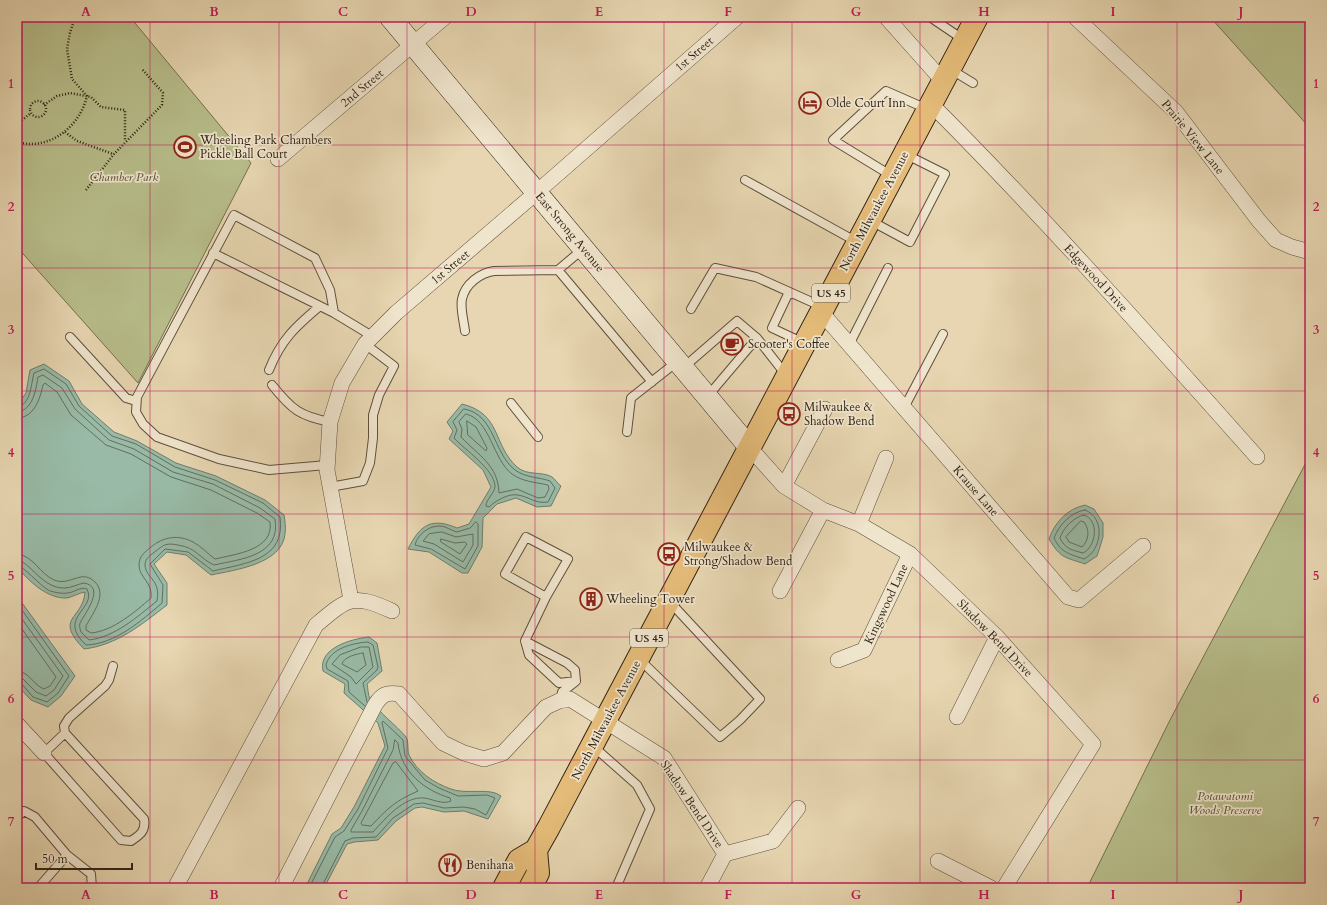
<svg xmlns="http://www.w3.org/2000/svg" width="1327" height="905" font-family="Cardo,serif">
	<rect width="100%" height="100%" fill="#e7d6b1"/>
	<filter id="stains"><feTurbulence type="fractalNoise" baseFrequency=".005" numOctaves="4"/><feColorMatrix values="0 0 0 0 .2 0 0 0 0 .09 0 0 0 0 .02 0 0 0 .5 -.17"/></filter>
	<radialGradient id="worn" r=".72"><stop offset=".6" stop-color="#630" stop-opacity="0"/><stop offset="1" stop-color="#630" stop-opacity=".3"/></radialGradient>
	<path fill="#b7bd8a" stroke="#747050" d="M17,17H130L251,163L138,383L17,247Z
		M1210,17H1310V128Z
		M1310,455V888H1087L1170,720Z"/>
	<path fill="#98baa6" stroke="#6e7d6c" d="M44,364L69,381L82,404L114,432L137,441L176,463L216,476L265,500L284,515C285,521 286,528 285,534C282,564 235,570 211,575L186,555L167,552L154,564L167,583V605C141,625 117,645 84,649C53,617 83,620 85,592C79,593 72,597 67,598C47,599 29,581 17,567V406L26,393L30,370Z
		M462,404C502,414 492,444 517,467C527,476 542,471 552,477C555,479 558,484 561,486L551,506L537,507L516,498L497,504L483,518L482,547L468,573H462L429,552L408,549C420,525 431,517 457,528L469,524L491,487L483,470L449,439L453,431L447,422Z
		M1085,505L1094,509L1103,523V537L1097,556L1085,564C1065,557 1061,559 1049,539C1055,522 1067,509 1085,505Z
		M17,596L75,676L61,696L48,707L31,700L17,685Z
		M369,637L377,643L382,671L367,684C368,688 368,695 370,699C379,713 395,724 406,737C409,742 407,749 409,755C417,772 434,783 451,789C466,795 490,787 501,796L488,819L464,811L444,812L422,807L415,808L396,821L378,840L354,842L347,844L324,888H305L332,834L341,828L354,807L385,746L378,723L344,693L345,684L323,671C318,648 351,639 369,637Z"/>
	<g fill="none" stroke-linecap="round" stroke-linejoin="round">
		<path stroke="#646e5e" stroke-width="1" d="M17,407C31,405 31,384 34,373L44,369L66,384L79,406L112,436L136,444L175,467L215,480L263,503L280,517C286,560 246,563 213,571L188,552L165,549L150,564L163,585L162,603C141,621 115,644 86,645C56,617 97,610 87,589C80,586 74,593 67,593C62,594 52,592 48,590C40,585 23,566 17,565
			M464,409C495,414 493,453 515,470C526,478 539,477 550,481L555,488L548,502C535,504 530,497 518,495C509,493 495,501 489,507L486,506C486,499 495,493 495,486C494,469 465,450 454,438L457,430L453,422Z
			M17,412C33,411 36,389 38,377L43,375L62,388L75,409L109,440L134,449L173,472L213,484L260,508L275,519C281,556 241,559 214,565C199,558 197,548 178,545C167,543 164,544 156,551C151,555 145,558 145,565C146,579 161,579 157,601C137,617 115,637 89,640L81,632C80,629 79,626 80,623C85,613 106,587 84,583C78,584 71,588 65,588C42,589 30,561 17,560
			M466,414C490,419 493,460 512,474C523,482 535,482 548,485L549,489L545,497L538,498L517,489L499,493C498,465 479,456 461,437L462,429L459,422Z
			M17,418C34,418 40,399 43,385L45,383L57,392L71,415L106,445L131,454L171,477L211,490L257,513L270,522C274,550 236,554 215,559C208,554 201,546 193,542C178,534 163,537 151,547C145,552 139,556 139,565C139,578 153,582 151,598C135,612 113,631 91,633L86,630V626C92,614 108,595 95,582C91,578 86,576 81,577C71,579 64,584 54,580C40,574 33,555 17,554
			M467,421L476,427L487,448L486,451L468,435Z
			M1085,510C1106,518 1102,550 1084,559C1070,554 1061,553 1054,538C1059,525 1071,512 1085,510Z
			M1084,515C1100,520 1096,547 1083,553C1072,550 1065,549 1060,538C1063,528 1074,517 1084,515Z
			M1081,521L1084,522C1090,530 1089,540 1082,547L1069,542L1066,537Z
			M476,522L478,524V546L465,569L431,549L415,545C418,533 432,523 445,527C450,529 453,531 457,532L470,528Z
			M442,532L456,537L473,534V545L463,562L434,544L423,541L429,534Z
			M441,539L455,543L465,542L467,544L460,554L441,542Z
			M17,603L69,676L58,693L47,702L33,697L21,683L17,682
			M17,612L63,676L54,690L46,696L36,692L23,679L17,677
			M17,622L56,677L50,686L44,689C33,685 30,672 17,671
			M361,647H369L373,667L356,684L351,677L332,664L340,655Z
			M363,653L366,665L357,672L342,664C344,657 356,654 363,653Z
			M365,706L349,692L348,681L327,669L326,665C330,648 354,643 368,642L373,645L378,667L377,670L363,683L367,702
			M395,740L398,743C401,772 424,790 450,798L451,801C442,805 433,799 424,798C404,796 385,819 373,832H351V830L362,811L393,750Z
			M396,762L418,791C395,801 388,808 371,826L362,825L361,823L393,763Z
			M309,888L335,837L344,831L358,809L388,748L382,723L383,721L403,740L405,756L425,780L439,788L458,796L487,795L495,798L486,815L475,809L464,807L444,808L423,803L414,804L393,818L376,837L353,838L345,841L321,888"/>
		<g stroke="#5e4f3c" stroke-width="10">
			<path id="lane" d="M930,17L964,40
				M950,69L973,83
				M892,176L833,140L886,91L927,109
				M745,180L857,242
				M871,221L910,242L945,174L905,154
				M583,249L558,270L652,382
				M213,253L334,313
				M789,292L772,328L804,343
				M691,309L715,268L756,277L823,307
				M465,331C464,322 460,308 462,299C465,284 480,273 494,271L558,270
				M70,337L126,398L136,401
				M849,345L888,268
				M684,367L737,321L757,338L786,375
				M269,370C281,340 295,327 320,306
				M272,385C292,410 300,416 330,422
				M707,397L757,338
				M511,403L538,437
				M904,408L943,334
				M627,432L631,398L678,361
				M327,465L269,470L219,459L157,437L143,424L136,412L137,397L234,215L315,258L330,290L334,313L372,336
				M330,487L363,481L370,463L373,438V415L379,395L394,366L365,344
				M546,597L505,574L526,537L568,559L546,597L525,641L529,655L559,683L576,681
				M525,641L567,663L575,670L576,681
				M639,659L720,737L740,720L760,699L670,602
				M560,701L562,692L575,682
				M65,733L44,753L121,840L131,841C140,835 146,831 144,819L65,733L64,726L69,718L105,686L109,680L113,666
				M594,747L637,785L650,809L616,888
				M17,817L24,811L35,817L67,855L91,874L92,888
				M38,888L67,855"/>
		</g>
		<g stroke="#5e4f3c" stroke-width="16">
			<path id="street" d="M886,17L943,81
				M1075,17L1176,112L1259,221L1276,240L1292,247L1310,252
				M931,104C1044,217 1150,337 1257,457
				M278,159L445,17
				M821,312L1068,597L1079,600L1143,546
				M750,448L784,486L823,510L859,524L910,554L997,637L1093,744L1004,888
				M784,486L825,409
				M859,524L886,458
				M780,591L823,510
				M351,600L327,470L330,422L342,383L365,344L396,313L537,192L737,17
				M838,660L864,650L910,554
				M957,717L997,637
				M17,724L44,753
				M725,854L773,841L798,808
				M938,861L991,888
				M175,888L316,625C348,598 353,593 392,611
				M281,888L375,705C382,694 387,692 399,694L443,743L464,753L484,759L503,753L546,707L559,701L570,699L664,758L725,854L707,888"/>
		</g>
		<g stroke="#302215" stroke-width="22">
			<path id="secondary" d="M390,17L750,448"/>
		</g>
		<g stroke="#302215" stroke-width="24">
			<path id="primary" d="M504,888L519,860L536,850L549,827L977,17
				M530,888L538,873L536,850"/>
		</g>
		<path stroke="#302215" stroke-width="2.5" stroke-dasharray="1 2" stroke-linecap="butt" d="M30 109a8 8 0 1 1 16 0a8 8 0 1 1-16 0Z
			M44,105L57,96L70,93L91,97L101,107L125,110V140
			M17,124L31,113
			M65,132L77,141L113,154
			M17,142C49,151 80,127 87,96L72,79L67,49L70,33L75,17
			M86,190L114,154L162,105L163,93L142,69"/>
		<use href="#lane" stroke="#efe4cc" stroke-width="8"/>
		<use href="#street" stroke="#efe4cc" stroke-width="15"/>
		<use href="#secondary" stroke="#efe4cc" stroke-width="21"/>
		<use href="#primary" stroke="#e4bb78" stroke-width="22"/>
	</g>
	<path fill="none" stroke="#c2185b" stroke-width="1" stroke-opacity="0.55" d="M150,17V888M279,17V888M407,17V888M535,17V888M664,17V888M792,17V888M920,17V888M1048,17V888M1177,17V888M17,145H1310M17,268H1310M17,391H1310M17,514H1310M17,637H1310M17,760H1310"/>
	<defs>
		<g id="hotel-ring" transform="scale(1.15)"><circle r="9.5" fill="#efe4cc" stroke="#8f2418" stroke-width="1.5"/><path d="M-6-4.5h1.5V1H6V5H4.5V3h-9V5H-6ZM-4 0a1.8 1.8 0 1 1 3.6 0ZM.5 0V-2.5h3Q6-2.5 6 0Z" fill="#8f2418"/></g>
		<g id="stadium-ring" transform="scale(1.15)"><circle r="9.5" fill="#efe4cc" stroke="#8f2418" stroke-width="1.5"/><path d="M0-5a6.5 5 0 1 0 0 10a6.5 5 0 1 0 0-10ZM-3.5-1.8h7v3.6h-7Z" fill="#8f2418"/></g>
		<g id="cafe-ring" transform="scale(1.15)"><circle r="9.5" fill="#efe4cc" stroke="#8f2418" stroke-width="1.5"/><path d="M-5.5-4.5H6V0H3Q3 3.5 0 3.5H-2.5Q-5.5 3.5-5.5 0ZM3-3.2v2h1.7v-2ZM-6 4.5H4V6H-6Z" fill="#8f2418"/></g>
		<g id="bus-ring" transform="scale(1.15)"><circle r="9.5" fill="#efe4cc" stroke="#8f2418" stroke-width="1.5"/><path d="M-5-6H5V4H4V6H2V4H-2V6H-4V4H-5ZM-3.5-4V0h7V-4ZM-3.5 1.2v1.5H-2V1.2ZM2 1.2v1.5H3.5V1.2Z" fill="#8f2418"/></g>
		<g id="building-ring" transform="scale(1.15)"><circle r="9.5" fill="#efe4cc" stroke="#8f2418" stroke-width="1.5"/><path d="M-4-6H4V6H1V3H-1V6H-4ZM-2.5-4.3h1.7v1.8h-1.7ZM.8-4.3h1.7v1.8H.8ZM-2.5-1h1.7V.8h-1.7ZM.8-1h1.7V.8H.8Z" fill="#8f2418"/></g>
		<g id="restaurant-ring" transform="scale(1.15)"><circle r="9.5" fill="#efe4cc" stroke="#8f2418" stroke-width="1.5"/><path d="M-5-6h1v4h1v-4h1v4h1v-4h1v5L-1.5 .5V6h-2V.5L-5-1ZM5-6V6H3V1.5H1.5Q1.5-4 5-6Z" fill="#8f2418"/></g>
	</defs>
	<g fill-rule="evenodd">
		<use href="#hotel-ring" x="810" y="103"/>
		<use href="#stadium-ring" x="185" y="147"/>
		<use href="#cafe-ring" x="732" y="344"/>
		<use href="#bus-ring" x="789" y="414"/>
		<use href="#bus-ring" x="669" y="554"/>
		<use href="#building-ring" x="591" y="599"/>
		<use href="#restaurant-ring" x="450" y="865"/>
	</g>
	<g text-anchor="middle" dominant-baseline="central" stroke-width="3.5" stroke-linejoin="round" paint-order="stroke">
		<g fill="#efe4cc" stroke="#695c4c" stroke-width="1">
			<rect x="812" y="284" width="38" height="18" rx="3"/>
			<rect x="630" y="629" width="38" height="18" rx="3"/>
		</g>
		<g font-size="11" font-weight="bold" fill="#302215">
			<text x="831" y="293">US 45</text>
			<text x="649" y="638">US 45</text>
		</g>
		<g font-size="12" fill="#302215" stroke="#efe4cc">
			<text transform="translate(694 54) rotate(-41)">1st Street</text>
			<text transform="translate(362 88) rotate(-40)">2nd Street</text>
			<text transform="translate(1193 137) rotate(51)">Prairie View Lane</text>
			<text transform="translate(874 211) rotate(-62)">North Milwaukee Avenue</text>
			<text transform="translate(570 232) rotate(50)">East Strong Avenue</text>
			<text transform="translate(450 267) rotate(-40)">1st Street</text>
			<text transform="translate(1096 278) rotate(47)">Edgewood Drive</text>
			<text transform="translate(976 491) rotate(49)">Krause Lane</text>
			<text transform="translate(886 604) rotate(-65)">Kingswood Lane</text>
			<text transform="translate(995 638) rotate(46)">Shadow Bend Drive</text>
			<text transform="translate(606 720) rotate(-62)">North Milwaukee Avenue</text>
			<text transform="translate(692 804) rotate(56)">Shadow Bend Drive</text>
		</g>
		<g font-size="12" fill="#302215" stroke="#efe4cc" text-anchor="start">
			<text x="826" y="103">Olde Court Inn</text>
			<text x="200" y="140">Wheeling Park Chambers<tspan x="200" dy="14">Pickle Ball Court</tspan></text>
			<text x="748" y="344">Scooter's Coffee</text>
			<text x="804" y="407">Milwaukee &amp;<tspan x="804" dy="14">Shadow Bend</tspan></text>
			<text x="684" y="547">Milwaukee &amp;<tspan x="684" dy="14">Strong/Shadow Bend</tspan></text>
			<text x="606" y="599">Wheeling Tower</text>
			<text x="466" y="865">Benihana</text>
		</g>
		<g font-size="12" font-style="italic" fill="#524932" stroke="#efe4cc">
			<text x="124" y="177">Chamber Park</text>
			<text x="1225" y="796">Potawatomi<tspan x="1225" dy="14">Woods Preserve</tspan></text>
		</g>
	</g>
	<rect width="1327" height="905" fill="none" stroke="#e7d6b1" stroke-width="44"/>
	<path d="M36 863v6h96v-6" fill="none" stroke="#302215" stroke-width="2"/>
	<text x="42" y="863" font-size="12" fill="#302215" stroke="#efe4cc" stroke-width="3" paint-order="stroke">50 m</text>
	<rect x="22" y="22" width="1283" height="861" fill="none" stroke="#c2185b" stroke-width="1.5"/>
	<g font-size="13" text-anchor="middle" font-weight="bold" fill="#c2185b">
		<text x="86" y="16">A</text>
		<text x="214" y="16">B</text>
		<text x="343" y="16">C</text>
		<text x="471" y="16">D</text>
		<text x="599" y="16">E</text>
		<text x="728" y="16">F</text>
		<text x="856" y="16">G</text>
		<text x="984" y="16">H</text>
		<text x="1113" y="16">I</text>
		<text x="1241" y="16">J</text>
		<text x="11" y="88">1</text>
		<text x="1316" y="88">1</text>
		<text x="11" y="211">2</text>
		<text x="1316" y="211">2</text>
		<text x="11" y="334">3</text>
		<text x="1316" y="334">3</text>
		<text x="11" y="457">4</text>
		<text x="1316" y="457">4</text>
		<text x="11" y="580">5</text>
		<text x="1316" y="580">5</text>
		<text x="11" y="703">6</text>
		<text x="1316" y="703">6</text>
		<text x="11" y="826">7</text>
		<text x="1316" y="826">7</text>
		<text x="86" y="899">A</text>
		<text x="214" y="899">B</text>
		<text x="343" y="899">C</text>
		<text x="471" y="899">D</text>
		<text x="599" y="899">E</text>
		<text x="728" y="899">F</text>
		<text x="856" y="899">G</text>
		<text x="984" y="899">H</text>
		<text x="1113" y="899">I</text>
		<text x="1241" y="899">J</text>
	</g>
	<rect width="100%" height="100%" filter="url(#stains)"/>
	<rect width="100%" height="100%" fill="url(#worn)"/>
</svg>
